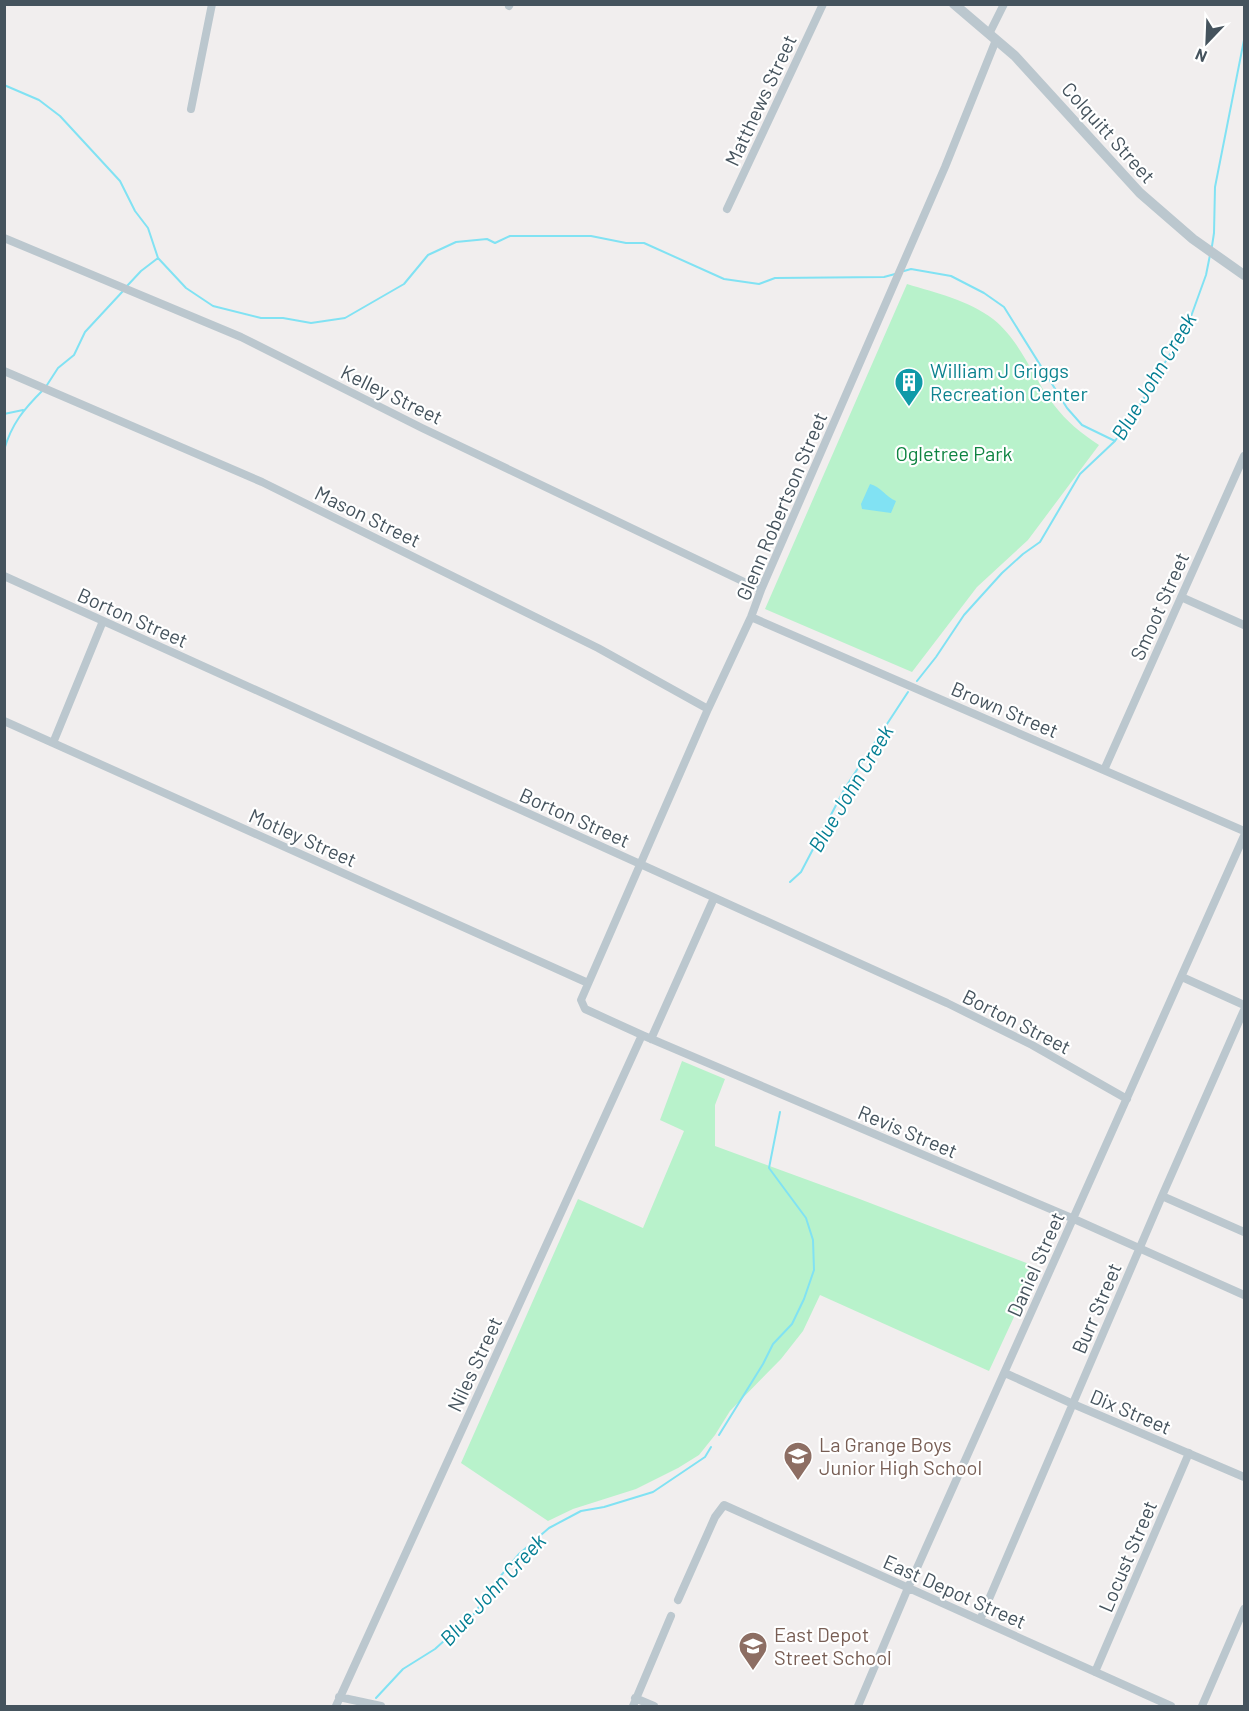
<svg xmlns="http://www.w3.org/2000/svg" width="1249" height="1711" font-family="Barlow,sans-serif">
	<rect width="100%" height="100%" fill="#f1eeee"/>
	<path fill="#b8f2cb" d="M907,284C936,293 968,300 993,319C1021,341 1032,377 1054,405C1066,421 1082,434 1099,445L1028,540L977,587L912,672L765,609Z
		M682,1061L725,1079L715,1105V1146L857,1198L1037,1267L989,1371L820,1295L803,1331L781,1359L730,1411L715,1435L699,1455L678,1468L636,1489L573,1509L548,1521L461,1463L578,1199L643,1228L684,1131L660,1120Z"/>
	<path fill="#81e2f3" d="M870,484C880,486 886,497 896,501L891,513L862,509L861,504Z"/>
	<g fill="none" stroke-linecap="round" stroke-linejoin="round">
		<path stroke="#81e2f3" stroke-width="2" d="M4,85L39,100L60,116L120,181L135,211L148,228L158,258L186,288L213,306L261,318H283L311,323L345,318L404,284L428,255L456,242L487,239L495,243L510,236H591L626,243H644L724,279L759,284L775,278L884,277L895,274
			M1212,246L1214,233L1215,187L1244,40
			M904,271L911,269L951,276L984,293L1004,307L1067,408L1082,425L1115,441
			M127,286L141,271L158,258
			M47,385L58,368L74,355L85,332L123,291
			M4,414L23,410
			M4,450C12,423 24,409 43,390
			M917,681L936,657L964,615L1002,573L1023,554L1040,542L1080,474L1115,441L1138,408L1189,322L1206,275L1210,255
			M790,882L801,872L845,788L908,692
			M719,1435L763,1364L773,1344L792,1324L804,1299L814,1270L813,1240L806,1218L769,1168L780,1112
			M376,1698L403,1669L435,1649L475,1613L489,1590L519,1554L549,1528L581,1511L604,1507L653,1492L705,1457L711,1447"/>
		<path stroke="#bbc7ce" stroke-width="8" d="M509,6L510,4
			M989,34L1004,4
			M996,40L945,167L761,590L751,617L708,709L581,1000L585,1009L642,1035L1074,1219L1244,1295
			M191,109L212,4
			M727,209L823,4
			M4,238L241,337L422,428L761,590
			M4,371L262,482L598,648L708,709
			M4,576L947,1003L1032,1045L1127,1099
			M1181,597L1244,625
			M751,617L1244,831
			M4,721L588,983
			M53,743L103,621
			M1104,770L1244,456
			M1182,977L1244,1005
			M651,1039L714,898
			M1162,1196L1244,1232
			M1005,1373L1073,1404L1244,1477
			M678,1600L715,1517L724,1505L1171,1706
			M980,1620L1162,1196L1244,1010
			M1095,1672L1189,1453
			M339,1697L381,1706
			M635,1698L654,1706
			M336,1706L642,1035
			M633,1706L671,1616
			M858,1706L908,1588L1244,836
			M1202,1706L1244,1609"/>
		<path stroke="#bbc7ce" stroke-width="10" d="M954,4L1015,56L1140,193L1193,239L1244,275"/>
	</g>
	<defs>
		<g id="building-pin" transform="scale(1.5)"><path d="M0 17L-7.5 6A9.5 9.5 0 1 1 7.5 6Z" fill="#0f9aa8" stroke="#fff"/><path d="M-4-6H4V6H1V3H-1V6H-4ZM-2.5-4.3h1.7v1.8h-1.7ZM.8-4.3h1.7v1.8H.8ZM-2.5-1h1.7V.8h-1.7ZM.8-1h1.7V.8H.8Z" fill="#fff"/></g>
		<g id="school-pin" transform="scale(1.5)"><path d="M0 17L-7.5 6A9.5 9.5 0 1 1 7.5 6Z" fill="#8d6e63" stroke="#fff"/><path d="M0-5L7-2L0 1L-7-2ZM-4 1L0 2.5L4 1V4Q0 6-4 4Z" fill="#fff"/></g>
	</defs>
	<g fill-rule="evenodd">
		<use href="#building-pin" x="909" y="382"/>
		<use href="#school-pin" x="798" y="1456"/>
		<use href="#school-pin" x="753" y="1646"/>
	</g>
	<g text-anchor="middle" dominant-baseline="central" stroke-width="4.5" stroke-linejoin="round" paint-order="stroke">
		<g font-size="20" fill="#45535d" stroke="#fff">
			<text transform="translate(760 100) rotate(-65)">Matthews Street</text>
			<text transform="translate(1109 132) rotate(48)">Colquitt Street</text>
			<text transform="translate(392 394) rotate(26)">Kelley Street</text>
			<text transform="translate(781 506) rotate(-67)">Glenn Robertson Street</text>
			<text transform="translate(368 516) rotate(26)">Mason Street</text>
			<text transform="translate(1159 606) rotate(-66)">Smoot Street</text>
			<text transform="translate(133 617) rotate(24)">Borton Street</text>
			<text transform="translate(1005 709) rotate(23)">Brown Street</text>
			<text transform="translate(575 817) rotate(24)">Borton Street</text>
			<text transform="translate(303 837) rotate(24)">Motley Street</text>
			<text transform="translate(1017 1021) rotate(27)">Borton Street</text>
			<text transform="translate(908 1131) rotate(23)">Revis Street</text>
			<text transform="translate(1035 1264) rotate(-66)">Daniel Street</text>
			<text transform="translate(1096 1308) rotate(-67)">Burr Street</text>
			<text transform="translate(474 1364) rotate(-65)">Niles Street</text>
			<text transform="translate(1131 1411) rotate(23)">Dix Street</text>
			<text transform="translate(1127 1556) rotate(-67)">Locust Street</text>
			<text transform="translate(955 1591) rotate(24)">East Depot Street</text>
		</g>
		<g font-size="20" fill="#0d838f" stroke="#fff" text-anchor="start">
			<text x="930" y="370">William J Griggs<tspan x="930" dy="23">Recreation Center</tspan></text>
		</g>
		<g font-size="20" fill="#0f8442" stroke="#fff">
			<text x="954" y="453">Ogletree Park</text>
		</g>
		<g font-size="20" fill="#785e54" stroke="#fff" text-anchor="start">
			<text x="819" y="1444">La Grange Boys<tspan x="819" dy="23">Junior High School</tspan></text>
			<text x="774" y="1634">East Depot<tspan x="774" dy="23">Street School</tspan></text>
		</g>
		<g font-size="21" font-style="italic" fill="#047e93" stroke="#fff">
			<text transform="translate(1153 376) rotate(-59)">Blue John Creek</text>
			<text transform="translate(850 788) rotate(-59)">Blue John Creek</text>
			<text transform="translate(492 1589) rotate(-47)">Blue John Creek</text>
		</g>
	</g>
	<rect width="1249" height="1711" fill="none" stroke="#45535d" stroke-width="12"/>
	<g transform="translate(1207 42) rotate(203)" stroke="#ffffff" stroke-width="4.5" paint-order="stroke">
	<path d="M0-4.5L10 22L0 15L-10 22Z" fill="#45535d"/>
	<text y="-9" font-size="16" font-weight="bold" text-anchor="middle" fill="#45535d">N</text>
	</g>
</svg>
